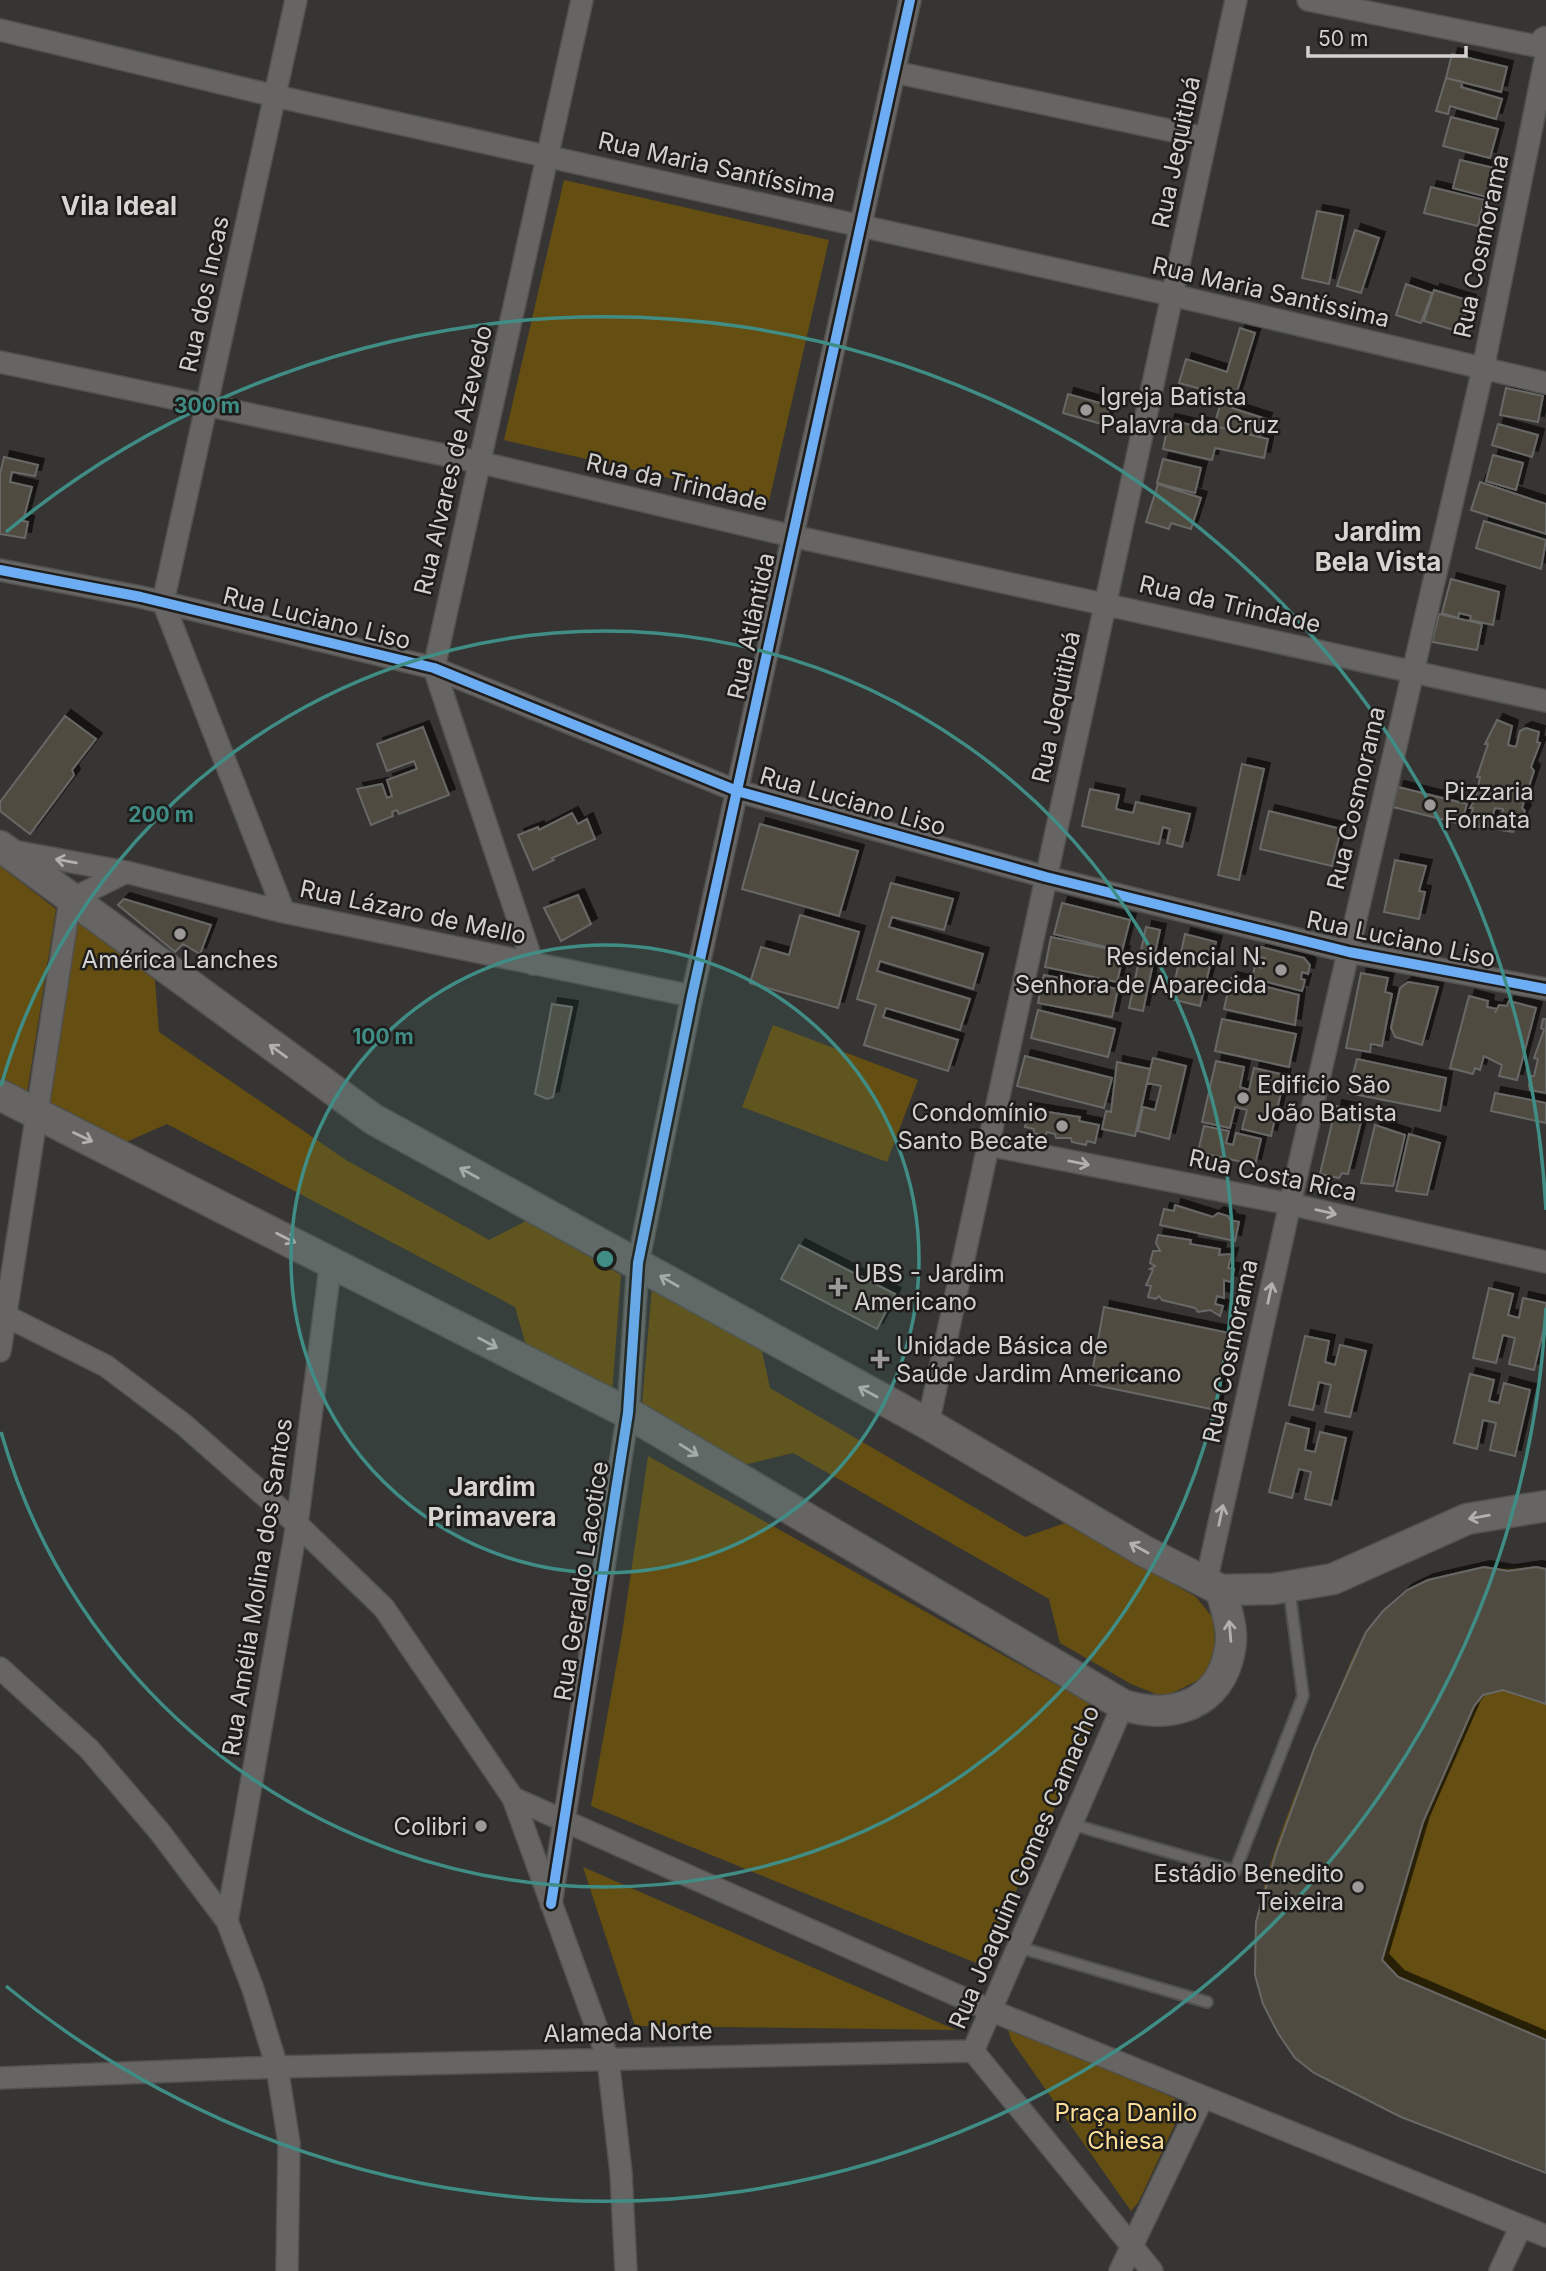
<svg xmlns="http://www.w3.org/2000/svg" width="1546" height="2271" font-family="Inter,sans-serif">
	<defs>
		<filter id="shadow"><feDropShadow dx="6" dy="-6" stdDeviation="0" flood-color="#0009"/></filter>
	</defs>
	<rect width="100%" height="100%" fill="#363533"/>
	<path fill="#654e11" d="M564,180L829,240L769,501L504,440Z
		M0,866L56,909L27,1093L0,1078Z
		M77,921L155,980L159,1032L346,1160L489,1240L526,1221L621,1275L612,1393L527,1349L515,1307L167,1124L124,1143L49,1105Z
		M773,1025L918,1080L887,1162L742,1107Z
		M652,1287L761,1347L770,1388L1025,1537L1065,1523L1196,1597L1213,1618L1215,1642L1213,1663L1201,1679L1170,1694H1156L1131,1684L1060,1643L1049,1599L793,1453L744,1465L642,1405Z
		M648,1456L1101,1710L981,1965L591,1806L622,1634Z
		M1484,1567C1506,1570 1527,1565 1546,1569V2173L1401,2117L1255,1975C1255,1958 1254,1939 1256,1922C1268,1854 1307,1764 1335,1700C1348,1670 1359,1635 1383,1611C1411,1582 1445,1574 1484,1567Z
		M583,1867L956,2030L635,2026Z
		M1008,2029L1017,2030L1174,2098L1183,2107L1138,2203L1131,2211L1011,2040Z"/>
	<path fill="#504b41" stroke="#686766" stroke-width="2" filter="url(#shadow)" d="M1452,54L1507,67L1501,92L1446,78Z
		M1446,78L1463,82L1461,87L1502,99L1496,119L1450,106L1448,114L1436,111Z
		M1451,117L1498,129L1490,158L1443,146Z
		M1460,160L1494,168L1487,197L1453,188Z
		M1431,187L1484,200L1478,226L1424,213Z
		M1317,211L1343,216L1329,284L1302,278Z
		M1355,230L1379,238L1361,293L1337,286Z
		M1406,284L1432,293L1421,323L1396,315Z
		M1434,290L1470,301L1460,332L1424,321Z
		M1240,328L1255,333L1232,408L1266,419L1260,437L1214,426L1223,395L1179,383L1186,359L1227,372Z
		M1506,388L1543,396L1538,422L1500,415Z
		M1068,394L1110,406L1105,425L1063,413Z
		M1169,420L1196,426L1197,423L1214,426L1268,439L1264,458L1215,448L1212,460L1163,449Z
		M1498,424L1538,435L1532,457L1492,445Z
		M1493,455L1523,463L1516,490L1486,481Z
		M4,457L38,465L35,476L12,472L10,482L32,487L23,521L28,522L25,538L0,534V474Z
		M1163,459L1201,468L1195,493L1157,483Z
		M1480,482L1546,504V534L1471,510Z
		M1158,484L1201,498L1191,529L1171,523L1169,529L1146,522Z
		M1484,521L1546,540L1541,569L1476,548Z
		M1451,579L1499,592L1493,625L1470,620L1471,616L1459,613L1458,618L1442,613Z
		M1439,614L1482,624L1477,650L1432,642Z
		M65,716L96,739L72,770L74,775L30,834L0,811V802Z
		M1497,720L1512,726L1508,745L1516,747L1520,731L1526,728L1539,732L1537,742L1540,743L1531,767L1534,771L1522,808L1525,811L1513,832L1500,830L1503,809L1495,808L1490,825L1486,828L1477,826L1471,817L1473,808H1470L1476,798L1480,777H1477L1488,744H1485Z
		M423,727L449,795L399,814L397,810L392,812L393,816L371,825L357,789L382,784L387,798L392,796L387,780L417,769L414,761L387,771L377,744Z
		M1242,764L1264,769L1239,880L1218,875Z
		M1398,787L1467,804L1461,824L1393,807Z
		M1090,789L1119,795L1116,809L1133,813L1136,802L1190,814L1182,847L1167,843L1170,829L1163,827L1159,844L1082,826Z
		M1269,811L1341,829L1332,866L1260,849Z
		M572,813L578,824L587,819L595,839L552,858L554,860L533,870L518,835L538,827L539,830Z
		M760,824L858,851L839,916L742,889Z
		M1395,860L1426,866L1419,891L1425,892L1419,919L1384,912Z
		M891,883L953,899L944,930L892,917L889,927L983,954L973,989L880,961L877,971L970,999L960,1030L886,1008L883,1017L958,1040L948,1071L864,1045L876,1005L857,999Z
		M578,895L591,924L561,941L544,908Z
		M124,899L211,925L200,954L183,944L175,952L118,905Z
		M1062,903L1130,920L1122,951L1054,934Z
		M800,915L859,932L838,1008L750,983L761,947L789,955Z
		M1146,927L1160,930L1143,1011L1129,1008Z
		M1185,934L1216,942L1200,1006L1171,999Z
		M1051,937L1124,952L1117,982L1045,967Z
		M1261,947L1304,958L1310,965L1308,974L1302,972L1301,979L1305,980L1302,991L1252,978L1255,966L1262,968L1265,958L1258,957Z
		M1361,973L1388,978L1385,992L1392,994L1382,1046L1371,1044L1370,1052L1346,1048Z
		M1044,975L1118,989L1112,1017L1038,1003Z
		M1231,978L1299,995L1295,1025L1224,1009Z
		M1408,982L1438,987L1422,1045L1395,1037L1391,1028L1400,988Z
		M1469,996L1488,1001L1487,1007L1497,1009L1495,1013L1499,1005L1507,1006L1509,1001L1536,1008L1517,1080L1499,1076L1502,1065L1484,1056L1480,1070L1475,1068L1473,1074L1450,1068Z
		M552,1004L572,1007L553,1097L547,1099L535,1094Z
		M1038,1010L1115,1029L1108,1057L1031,1038Z
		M1222,1019L1296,1034L1289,1067L1215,1051Z
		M1543,1019H1546V1093L1530,1090L1529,1085L1531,1076H1534L1538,1059L1534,1058L1544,1030L1541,1028Z
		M1025,1056L1112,1078L1104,1108L1017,1086Z
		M1153,1058L1186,1066L1169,1139L1138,1131L1143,1107L1155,1110L1161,1086L1147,1083Z
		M1357,1059L1446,1078L1440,1111L1348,1093Z
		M1216,1061L1244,1067L1240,1087L1249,1090L1254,1068L1285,1075L1271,1136L1242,1129L1247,1110L1235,1107L1230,1128L1202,1122Z
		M1117,1062L1150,1069L1135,1136L1102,1129L1106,1111L1111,1112Z
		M1495,1093L1546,1103V1123L1491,1111Z
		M1336,1106L1355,1110L1352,1119L1361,1122L1348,1174L1342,1173L1339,1178L1320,1174Z
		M1029,1109L1080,1117L1079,1121L1099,1125L1095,1143L1087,1141L1086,1145L1072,1142L1071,1138H1056L1055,1134L1047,1132L1045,1136L1033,1133L1034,1129L1025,1127Z
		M1375,1125L1405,1135L1393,1186L1361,1183Z
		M1204,1126L1229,1131L1226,1143L1233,1145L1236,1133L1261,1139L1255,1165L1198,1152Z
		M1409,1134L1440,1143L1427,1195L1396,1191Z
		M1175,1205L1213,1217L1218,1213L1228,1216L1230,1220L1239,1222L1235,1241L1160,1225L1164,1209L1174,1211Z
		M1158,1235L1191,1240L1190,1244L1220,1249L1219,1255L1232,1254L1228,1268L1234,1269L1231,1282L1224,1280V1298L1217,1296L1215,1304L1223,1306L1220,1316L1210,1310L1198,1312L1195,1308L1162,1300L1159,1296L1156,1299L1148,1297L1151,1286L1146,1285L1153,1270L1150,1269L1155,1266L1150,1263L1153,1251H1160L1156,1243Z
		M799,1245L895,1294L877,1329L781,1279Z
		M1489,1288L1513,1294L1508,1315L1519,1318L1523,1298L1546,1303V1319L1534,1370L1509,1364L1515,1338L1503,1335L1496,1363L1473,1358Z
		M1104,1307L1229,1333L1216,1410L1090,1384Z
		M1305,1336L1329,1341L1325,1362L1335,1365L1340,1345L1366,1351L1350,1417L1325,1412L1331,1385L1319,1382L1313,1410L1289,1405Z
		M1470,1374L1494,1380L1489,1401L1499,1403L1504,1383L1530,1390L1515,1456L1490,1450L1496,1423L1483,1420L1477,1449L1454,1443Z
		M1286,1423L1309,1429L1305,1450L1315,1452L1320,1432L1346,1438L1331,1505L1305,1499L1311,1472L1299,1469L1292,1498L1269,1492Z
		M1484,1567L1508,1571L1536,1567L1546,1569V1704L1503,1690L1483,1695L1474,1706L1423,1822L1382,1960L1398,1977L1546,2040V2173L1401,2117L1314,2073L1295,2058L1278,2033L1263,2004L1255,1975L1256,1922L1276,1853L1314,1749L1366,1632L1383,1611L1407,1590L1428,1580Z"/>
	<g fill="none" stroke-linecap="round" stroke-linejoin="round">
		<g stroke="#51514f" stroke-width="14">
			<path id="lane" d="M1071,1824L1235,1871L1303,1696L1289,1588
				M1018,1947L1207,2002"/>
		</g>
		<g stroke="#51514f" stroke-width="24">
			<path id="street" d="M1308,0L1546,48
				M0,30L275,96L1172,295L1546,383
				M894,72L1206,138
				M0,362L478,462L792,536L1546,701
				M0,570L141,597L434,668L737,791L1046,877L1349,952L1546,989
				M13,851L126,872L284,912L692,996
				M284,912L163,602L296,0
				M533,964L434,668L582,0
				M988,1145L1290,1204L1546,1262
				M0,1313L106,1366L183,1424L297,1524L384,1608L513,1798L608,2059L621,2173L626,2271
				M0,1351L70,900L126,872
				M928,1424L1236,0
				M1206,1582L1290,1204L1483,369L1546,56
				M0,1668L89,1749L159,1831L227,1921L253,1989L277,2067L289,2143L287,2271
				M513,1798L990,2010L1546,2236
				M551,1904L628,1413L638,1263L692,996L910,0
				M227,1921L297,1524L331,1261
				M973,2051L1123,1705
				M0,2078L277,2067L973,2051L1152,2271
				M1120,2271L1203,2097
				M1500,2271L1521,2226"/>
		</g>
		<g stroke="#51514f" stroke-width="33">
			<path id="secondary" d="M1546,42V45
				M0,846L373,1119L928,1424L1144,1551L1221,1590L1273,1589L1333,1579L1467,1519L1546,1506
				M0,1095L628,1413L1123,1705C1172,1720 1221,1705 1230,1649C1234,1630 1226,1609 1221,1590"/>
		</g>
		<use href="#lane" stroke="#666564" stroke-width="10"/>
		<use href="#street" stroke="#666564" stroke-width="21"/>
		<use href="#secondary" stroke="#666564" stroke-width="30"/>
		<g stroke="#1e1d1c" stroke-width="15">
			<path id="cycleway" d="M0,570L141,597L434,668L737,791L1046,877L1349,952L1546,989
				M551,1904L628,1413L638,1263L692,996L910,0"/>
		</g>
		<use href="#cycleway" stroke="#6dadf4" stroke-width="10"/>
	</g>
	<defs><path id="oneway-shaft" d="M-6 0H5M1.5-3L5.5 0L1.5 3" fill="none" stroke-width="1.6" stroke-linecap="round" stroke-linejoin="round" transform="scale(1.75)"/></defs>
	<g stroke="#b2b1af">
		<use href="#oneway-shaft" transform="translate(66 861) rotate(-170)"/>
		<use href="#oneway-shaft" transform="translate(278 1051) rotate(-144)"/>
		<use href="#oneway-shaft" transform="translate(83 1137) rotate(25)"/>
		<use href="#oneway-shaft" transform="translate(1079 1163) rotate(11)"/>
		<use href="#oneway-shaft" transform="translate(469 1173) rotate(-151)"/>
		<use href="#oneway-shaft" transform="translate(1326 1212) rotate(13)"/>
		<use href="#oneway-shaft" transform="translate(286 1238) rotate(27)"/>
		<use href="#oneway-shaft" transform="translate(669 1281) rotate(-150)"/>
		<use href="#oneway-shaft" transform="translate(1270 1293) rotate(-78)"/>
		<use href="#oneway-shaft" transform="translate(488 1343) rotate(28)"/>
		<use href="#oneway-shaft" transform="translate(868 1392) rotate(-151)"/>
		<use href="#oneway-shaft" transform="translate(689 1450) rotate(32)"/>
		<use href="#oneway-shaft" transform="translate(1221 1515) rotate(-78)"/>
		<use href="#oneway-shaft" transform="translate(1479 1517) rotate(170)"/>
		<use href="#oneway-shaft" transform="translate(1139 1548) rotate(-151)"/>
		<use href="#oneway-shaft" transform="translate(1230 1631) rotate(-95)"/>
	</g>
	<circle cx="605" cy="1259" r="314" fill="#408d86" fill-opacity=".12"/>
	<g fill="none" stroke="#408d86" stroke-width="3.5">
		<circle cx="605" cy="1259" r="314"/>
		<path d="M1 1086A628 628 0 1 1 1 1432"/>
		<path d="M1546 1308A942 942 0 0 1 6 1986M6 532A942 942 0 0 1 1546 1210"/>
	</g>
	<g fill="#9b9a98" stroke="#1e1d1c" stroke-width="2.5">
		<circle cx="1086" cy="410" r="7"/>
		<circle cx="1430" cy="805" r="7"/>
		<circle cx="180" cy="934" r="7"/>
		<circle cx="1281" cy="970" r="7"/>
		<circle cx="1243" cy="1098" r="7"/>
		<circle cx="1062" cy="1126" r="7"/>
		<path d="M834.5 1276.5h7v7h7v7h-7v7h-7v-7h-7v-7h7z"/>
		<path d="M876.5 1348.5h7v7h7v7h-7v7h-7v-7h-7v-7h7z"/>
		<circle cx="481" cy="1826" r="7"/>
		<circle cx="1358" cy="1887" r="7"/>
	</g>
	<g text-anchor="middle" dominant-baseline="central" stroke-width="5" stroke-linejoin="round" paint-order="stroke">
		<g font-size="24" fill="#d2d1cf" stroke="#1e1d1c">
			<text transform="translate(1176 152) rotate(-78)">Rua Jequitibá</text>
			<text transform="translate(717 167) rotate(13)">Rua Maria Santíssima</text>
			<text transform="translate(1481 246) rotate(-78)">Rua Cosmorama</text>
			<text transform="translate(1271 292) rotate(13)">Rua Maria Santíssima</text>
			<text transform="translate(204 294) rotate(-78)">Rua dos Incas</text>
			<text transform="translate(453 460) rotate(-77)">Rua Alvares de Azevedo</text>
			<text transform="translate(677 482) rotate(13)">Rua da Trindade</text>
			<text transform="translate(1230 604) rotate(13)">Rua da Trindade</text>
			<text transform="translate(317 618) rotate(14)">Rua Luciano Liso</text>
			<text transform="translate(751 626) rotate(-78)">Rua Atlântida</text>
			<text transform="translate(1056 707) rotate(-78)">Rua Jequitibá</text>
			<text transform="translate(1356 798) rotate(-77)">Rua Cosmorama</text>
			<text transform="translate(853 801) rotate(16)">Rua Luciano Liso</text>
			<text transform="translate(413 912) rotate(12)">Rua Lázaro de Mello</text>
			<text transform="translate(1401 939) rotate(12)">Rua Luciano Liso</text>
			<text transform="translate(1273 1175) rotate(12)">Rua Costa Rica</text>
			<text transform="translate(1230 1351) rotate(-78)">Rua Cosmorama</text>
			<text transform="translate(581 1581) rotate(-81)">Rua Geraldo Lacotice</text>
			<text transform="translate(257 1587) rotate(-81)">Rua Amélia Molina dos Santos</text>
			<text transform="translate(1024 1867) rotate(-67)">Rua Joaquim Gomes Camacho</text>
			<text transform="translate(628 2032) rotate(-1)">Alameda Norte</text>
		</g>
		<g font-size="24" fill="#d2d1cf" stroke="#1e1d1c" text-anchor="start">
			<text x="1100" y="396">Igreja Batista<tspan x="1100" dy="28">Palavra da Cruz</tspan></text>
			<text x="1444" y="791">Pizzaria<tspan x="1444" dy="28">Fornata</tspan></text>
			<text x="1267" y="956" text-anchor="end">Residencial N.<tspan x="1267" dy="28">Senhora de Aparecida</tspan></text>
			<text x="180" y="959" text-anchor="middle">América Lanches</text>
			<text x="1257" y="1084">Edificio São<tspan x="1257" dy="28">João Batista</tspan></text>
			<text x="1048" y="1112" text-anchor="end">Condomínio<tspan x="1048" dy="28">Santo Becate</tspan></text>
			<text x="854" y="1273">UBS - Jardim<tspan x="854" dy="28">Americano</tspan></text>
			<text x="896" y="1345">Unidade Básica de<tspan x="896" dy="28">Saúde Jardim Americano</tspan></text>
			<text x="467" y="1826" text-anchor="end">Colibri</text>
			<text x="1344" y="1873" text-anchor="end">Estádio Benedito<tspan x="1344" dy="28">Teixeira</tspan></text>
		</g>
		<g font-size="24" fill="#fdde98" stroke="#1e1d1c">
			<text x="1126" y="2112">Praça Danilo<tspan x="1126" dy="28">Chiesa</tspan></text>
		</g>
		<g font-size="26" font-weight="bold" fill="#d7d5d0" stroke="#1e1d1c">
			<text x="119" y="205">Vila Ideal</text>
			<text x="1378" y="531">Jardim<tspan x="1378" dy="30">Bela Vista</tspan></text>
			<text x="492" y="1486">Jardim<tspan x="492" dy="30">Primavera</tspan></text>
		</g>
	</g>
	<circle cx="605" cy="1259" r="10" fill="#408d86" stroke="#1e1d1c" stroke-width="3.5"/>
	<g font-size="21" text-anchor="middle" font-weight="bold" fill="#408d86" stroke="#1e1d1c" stroke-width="5" stroke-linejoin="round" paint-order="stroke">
		<text x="207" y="413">300 m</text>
		<text x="161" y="822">200 m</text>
		<text x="383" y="1044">100 m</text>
	</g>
	<path d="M1308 46v10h158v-10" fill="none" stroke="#d2d1cf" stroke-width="3.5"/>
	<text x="1318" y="46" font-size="21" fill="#d2d1cf" stroke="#1e1d1c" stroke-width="5" paint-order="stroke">50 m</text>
</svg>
